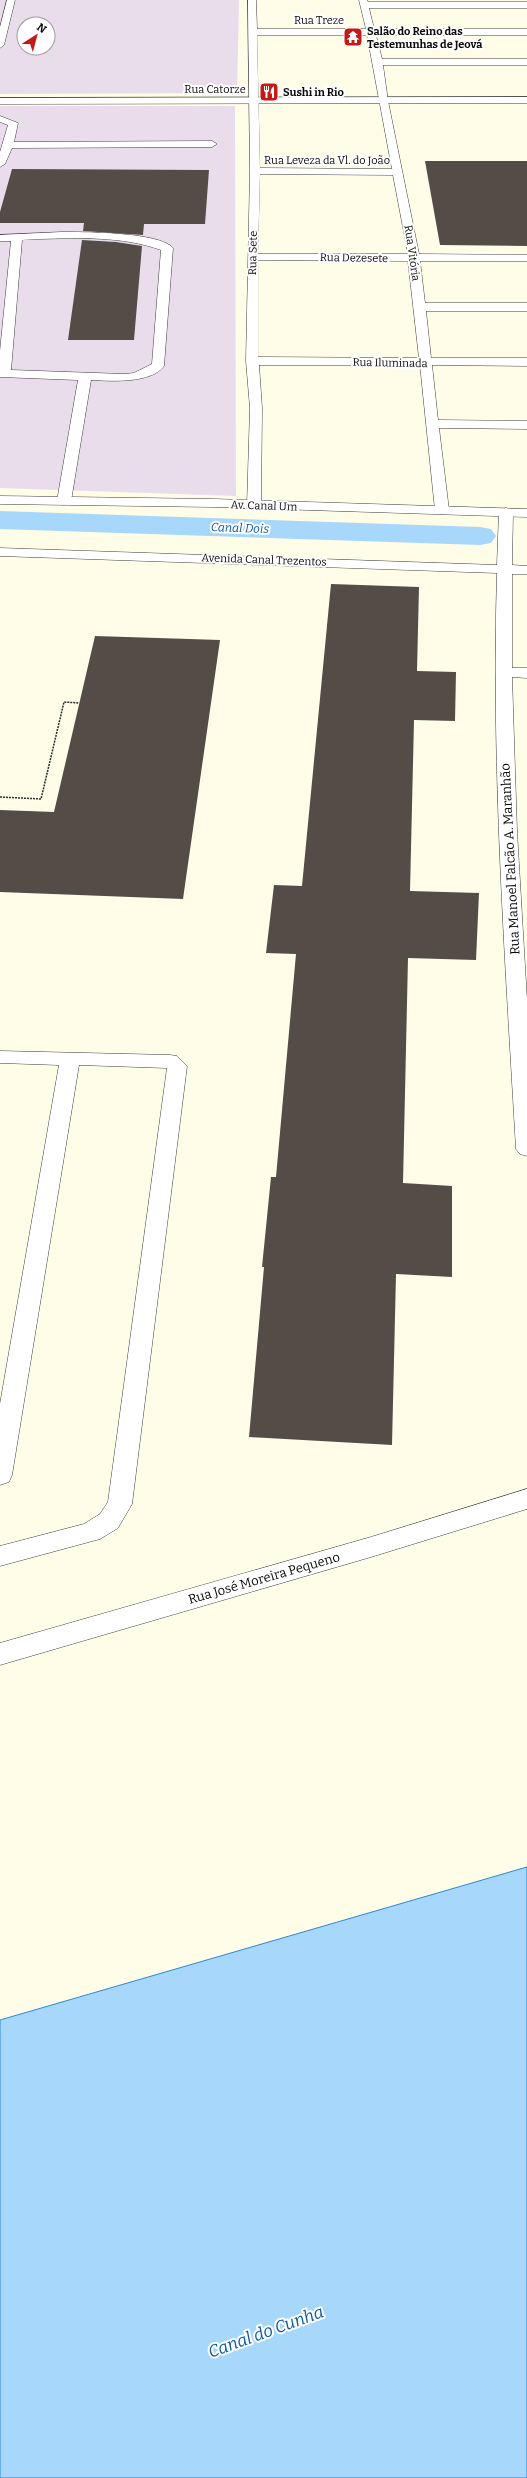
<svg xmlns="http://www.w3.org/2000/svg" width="527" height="2478" font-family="Bitter,serif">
	<rect width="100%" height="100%" fill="#fffce8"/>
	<path fill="#eaddeb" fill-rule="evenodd" d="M0,0H239L237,93L0,94ZM24,24H48V48H24Z
		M0,106H235L236,496L0,488Z"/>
	<path fill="#a7d7fb" stroke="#2889d8" d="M527,1867V2478H0V2020Z"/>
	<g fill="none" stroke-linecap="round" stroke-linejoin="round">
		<path fill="#a7d7fb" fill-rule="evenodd" d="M0,511L480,527L491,529L496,536L491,543L480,545L0,529Z"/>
	</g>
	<path fill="#544c46" d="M425,161H527V246L440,245Z
		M12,169L209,170L205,224H144L143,235L83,231L84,223H0V212Z
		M82,240L116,242L142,246L134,340H68Z
		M331,584L419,587L417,671L456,672L455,721L414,720L410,891L479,893L476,960L408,958L403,1183L452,1186V1277L396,1274L392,1445L249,1437L264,1267H262L271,1177H276L296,954L266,953L274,885L302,886Z
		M95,636L220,640L183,899L0,892V810L54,812Z"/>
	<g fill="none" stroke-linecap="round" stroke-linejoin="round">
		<g stroke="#3d3d3d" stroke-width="1">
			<path id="service" d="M7,0H15L4,45L0,48V27Z
				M0,116L18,123L14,142L212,141L217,144L212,147L12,148L5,164L0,167V152L8,125L0,122Z
				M62,232C83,232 160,232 173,248L164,366C151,384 110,381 91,380L71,501L64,505L57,501L78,380L0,377V351L11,241H0V235ZM39,239C80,238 122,236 161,250L152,364L134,373L124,374L11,370L22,240Z
				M0,1051L170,1055L177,1056L187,1066L132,1504L118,1528L100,1539L0,1566V1546L84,1524L100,1514L108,1502L167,1068L79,1065L12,1475L9,1482L0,1485V1404L59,1065L0,1063Z"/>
		</g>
		<g stroke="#3d3d3d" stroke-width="1">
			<path id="minor" d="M248,0H256L257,29H366L359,0H367L368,2H527V8H369L374,29H527V35H376L382,59H527V65H383L388,101L419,254L527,255V261H420L425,303H527V311H426L431,358H527V366L432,365L438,420L527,421V429L439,428L449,510L447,513L442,514L435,510L420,365H259L262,408L261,506L254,510L247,506L250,408L246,361L250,171ZM257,35H367L392,169L260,168ZM260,174L393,175L408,254H258ZM258,260L408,261L419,358L258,357Z
				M506,508L513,512L512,565L527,566V574H512V668H527V678L512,677L517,831L527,1000V1156L520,1154L516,1149C505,958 491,765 497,573L0,556V548L497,565L499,512Z
				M527,1489V1509L371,1557L0,1665V1643L371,1537Z"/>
		</g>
		<g stroke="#3d3d3d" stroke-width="1">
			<path id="tertiary" d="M527,97V103L0,104V98Z
				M0,496L213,499L527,509V517L213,507L0,504Z"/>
		</g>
		<path stroke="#2c2c2c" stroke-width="1.5" stroke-dasharray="2 1" stroke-linecap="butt" d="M0,797L41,799L64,702L79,703"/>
		<use href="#service" fill="#fff" fill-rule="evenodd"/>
		<use href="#minor" fill="#fff" fill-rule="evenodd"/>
		<use href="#tertiary" fill="#fff" fill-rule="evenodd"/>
	</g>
	<defs>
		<g id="temple-square" transform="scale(1)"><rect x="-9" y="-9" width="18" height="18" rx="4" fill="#c51918" stroke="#fff"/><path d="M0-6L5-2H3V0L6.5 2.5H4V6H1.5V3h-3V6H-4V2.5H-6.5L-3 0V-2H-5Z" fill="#fff"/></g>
		<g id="restaurant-square" transform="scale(1)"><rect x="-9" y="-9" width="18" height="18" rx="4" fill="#c51918" stroke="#fff"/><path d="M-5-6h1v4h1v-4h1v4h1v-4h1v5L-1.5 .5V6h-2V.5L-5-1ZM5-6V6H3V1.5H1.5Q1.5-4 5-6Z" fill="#fff"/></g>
	</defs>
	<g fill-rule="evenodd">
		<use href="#temple-square" x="353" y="37"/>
		<use href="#restaurant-square" x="269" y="92"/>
	</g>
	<g text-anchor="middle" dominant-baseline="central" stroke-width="4" stroke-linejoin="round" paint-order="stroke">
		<g font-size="11" fill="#0a0a0a" stroke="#fff">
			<text x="319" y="20">Rua Treze</text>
			<text x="215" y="89">Rua Catorze</text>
			<text x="327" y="160">Rua Leveza da Vl. do João</text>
			<text transform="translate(253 253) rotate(-89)">Rua Sete</text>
			<text transform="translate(412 253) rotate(82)">Rua Vitória</text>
			<text transform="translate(354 258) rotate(1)">Rua Dezesete</text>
			<text transform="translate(390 363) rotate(1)">Rua Iluminada</text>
			<text transform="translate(264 506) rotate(2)">Av. Canal Um</text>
			<text transform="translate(264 560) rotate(2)">Avenida Canal Trezentos</text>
		</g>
		<g font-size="11" font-weight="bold" fill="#0a0a0a" stroke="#fff" text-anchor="start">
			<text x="367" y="31">Salão do Reino das<tspan x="367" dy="13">Testemunhas de Jeová</tspan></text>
			<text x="283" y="92">Sushi in Rio</text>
		</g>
		<g font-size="12" font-style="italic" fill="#0b59a5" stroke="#fff">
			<text transform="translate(240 528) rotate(2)">Canal Dois</text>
		</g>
		<g font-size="13" fill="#0a0a0a" stroke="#fff">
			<text transform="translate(510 859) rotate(-93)">Rua Manoel Falcão A. Maranhão</text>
			<text transform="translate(264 1578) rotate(-16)">Rua José Moreira Pequeno</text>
		</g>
		<g font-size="17" font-style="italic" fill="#0b59a5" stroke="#fff">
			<text transform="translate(266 2332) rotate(-20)">Canal do Cunha</text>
		</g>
	</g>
	<g transform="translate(36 36) rotate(36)"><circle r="19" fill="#ffffff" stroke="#9d9d9d"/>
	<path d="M0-3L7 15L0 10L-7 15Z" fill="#c51918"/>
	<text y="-6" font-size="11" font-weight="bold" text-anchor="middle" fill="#0a0a0a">N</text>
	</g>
</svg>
